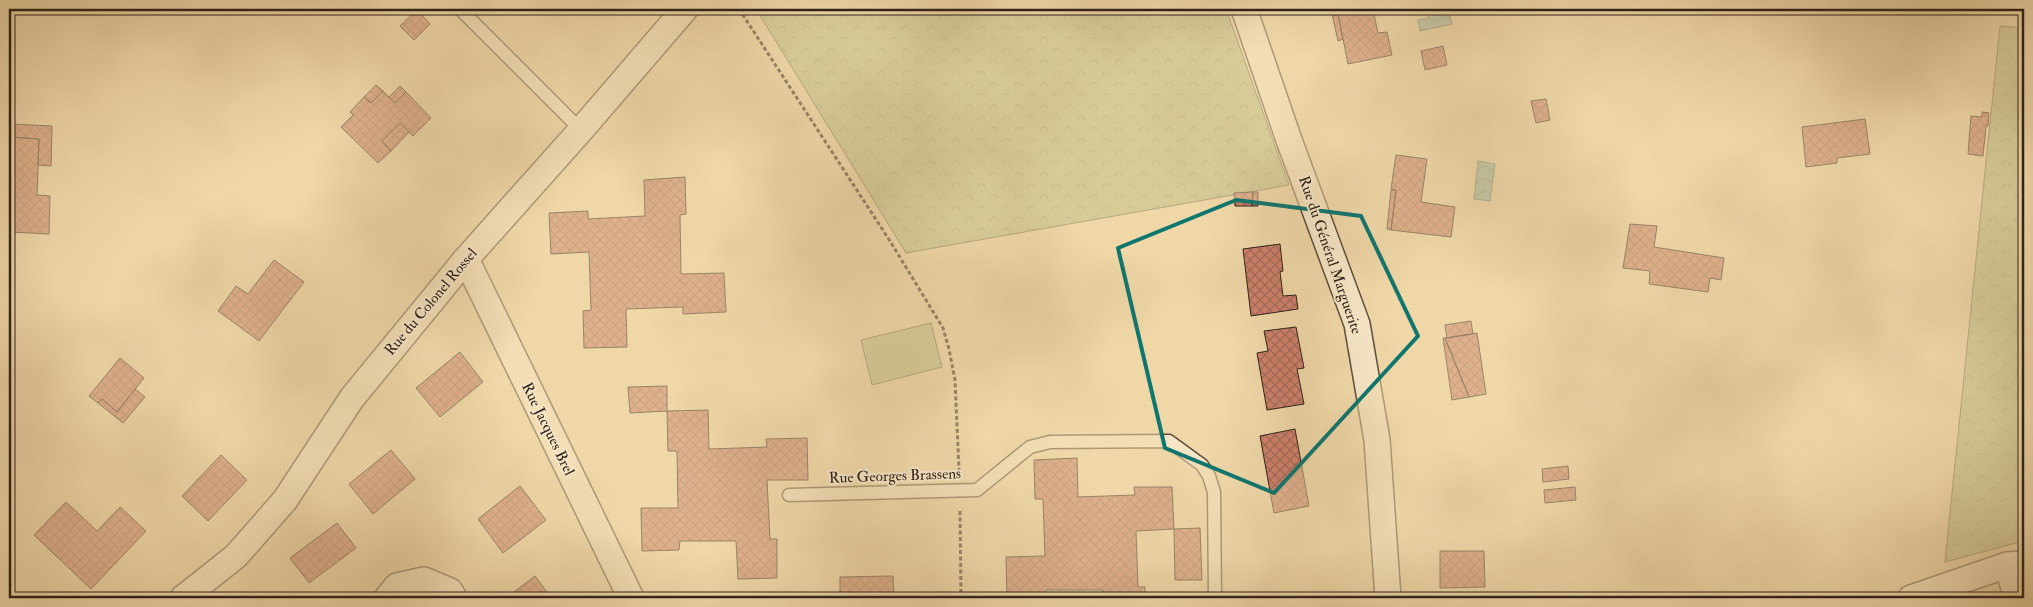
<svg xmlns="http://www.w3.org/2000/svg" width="2033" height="607" font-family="'IM FELL Double Pica',serif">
	<defs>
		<pattern id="forest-crowns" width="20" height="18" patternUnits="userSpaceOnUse" patternTransform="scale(1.25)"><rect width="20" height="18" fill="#bbbe86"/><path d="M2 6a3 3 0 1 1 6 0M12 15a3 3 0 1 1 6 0" fill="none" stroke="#a1a373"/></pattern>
		<pattern id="water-waves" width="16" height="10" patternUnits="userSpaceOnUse" patternTransform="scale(1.25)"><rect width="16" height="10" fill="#9abaa9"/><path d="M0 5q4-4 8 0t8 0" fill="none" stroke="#7e9789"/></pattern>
		<pattern id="building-cross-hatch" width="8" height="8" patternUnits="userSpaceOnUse" patternTransform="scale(1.25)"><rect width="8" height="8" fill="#cc816b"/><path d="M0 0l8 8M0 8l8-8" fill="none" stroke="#a66957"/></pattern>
	</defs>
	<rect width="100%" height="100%" fill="#efd7a8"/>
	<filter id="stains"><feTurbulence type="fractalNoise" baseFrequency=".004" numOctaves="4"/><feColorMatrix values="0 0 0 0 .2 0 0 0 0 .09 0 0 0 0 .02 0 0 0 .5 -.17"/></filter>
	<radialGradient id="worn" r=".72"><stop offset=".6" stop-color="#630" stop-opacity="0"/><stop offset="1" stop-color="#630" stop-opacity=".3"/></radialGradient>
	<path fill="url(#forest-crowns)" stroke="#747050" d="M756,9H1226L1289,185L906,253Z
		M2000,26L2024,28V541L1945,562Z"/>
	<path fill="#bbbe86" stroke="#747050" d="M931,323L942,367L872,385L861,340Z"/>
	<path fill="url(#water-waves)" stroke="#6f7d6f" d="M1427,9H1448L1452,24L1420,31L1418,20L1429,18Z
		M1478,161L1495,164L1490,201L1474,199Z"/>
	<path fill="url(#building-cross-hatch)" stroke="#2e2219" d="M1331,9H1337L1343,39L1338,41Z
		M1337,9H1373L1378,33L1387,32L1392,55L1348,64Z
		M417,10L430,24L414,40L400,26Z
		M1443,46L1447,65L1425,70L1421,51Z
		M376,85L383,91L371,103L364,97Z
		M400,86L406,92L395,103L389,97Z
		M383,91L395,103L406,92L431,118L413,136L400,123L382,141L391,151L378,163L341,127L353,115L350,112L364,97L371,103Z
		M1546,99L1550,120L1536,123L1531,101Z
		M1982,112L1989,113L1988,126H1986L1983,156L1968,154L1971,116L1982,117Z
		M1865,119L1870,154L1837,158V163L1806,167L1802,127Z
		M400,123L409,132L391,151L382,141Z
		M9,124L52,126L51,166L38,165L39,139L9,137Z
		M9,137L39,139L37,195L50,196L49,234L9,232Z
		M1396,155L1427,159L1421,202L1455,207L1451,237L1391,230L1396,190L1391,189Z
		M685,177L686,214L680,215L681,274L724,273L726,312L683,314V307L626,309L627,347L584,348L583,311L591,310L589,252L551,254L549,213L588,211V219L645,216L644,180Z
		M1391,190H1396L1391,230L1387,229Z
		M1253,192L1252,206H1235L1234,193Z
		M1253,192H1258V206H1252Z
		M1630,224L1657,226L1654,247L1724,258L1721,280L1710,278L1708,292L1649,284L1650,271L1623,268Z
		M1280,244L1283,271L1280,272L1283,296L1296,295L1298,309L1251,316L1243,249Z
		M274,260L304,282L259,341L218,311L236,286L248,294Z
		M1471,321L1473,334L1447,338L1445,325Z
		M1296,327L1304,368L1297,369L1304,404L1267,410L1257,353L1268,351L1264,331Z
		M1477,333L1486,394L1469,397L1445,338Z
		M1443,338H1445L1469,397L1452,400Z
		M460,352L483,382L440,417L416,388Z
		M120,358L144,378L117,412L102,399L98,403L89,396Z
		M667,386V411L630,413L628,387Z
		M135,389L145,397L123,423L98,403L102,399L117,412Z
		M708,410L709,449L767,447L766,439L807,438L808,480H767L770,539H777V578L738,579L736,541H680L679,550L642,551L641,508H678L677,451H668L667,411Z
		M1295,429L1309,506L1274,513L1260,436Z
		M391,450L415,479L373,514L349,484Z
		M221,455L247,480L208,521L182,496Z
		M1077,458L1078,497L1135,495L1134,487H1172L1174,529L1136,531L1138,587H1145V598H1103V590H1046V597L1007,598L1006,557L1045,556L1043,499H1035L1034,460Z
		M1568,466L1569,479L1543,482L1542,469Z
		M520,486L546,520L503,553L478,519Z
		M1575,487L1576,500L1545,503L1544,490Z
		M66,502L97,531L120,507L146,531L91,589L34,535Z
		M337,523L356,548L309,583L290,558Z
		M1200,528L1202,580H1175L1174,529Z
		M1440,551H1484L1485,587L1440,588Z
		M535,576L551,598H506Z
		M893,576L894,598H840V577Z
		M808,594V598H677Z"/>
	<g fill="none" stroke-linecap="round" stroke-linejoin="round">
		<g stroke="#5e4f3d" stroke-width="15">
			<path id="lane" d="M460,9L581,130
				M789,495L977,490L1030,447L1050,442L1169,441L1202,465L1209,476L1214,492L1215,598"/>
		</g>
		<g stroke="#5e4f3d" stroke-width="28">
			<path id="street" d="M1244,9L1289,140L1357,324L1377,440L1388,598
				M466,259L631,598
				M2007,565L2017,598
				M183,598L236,556L285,500L352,398L466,259L581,130L685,9
				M387,598L397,586L424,580L450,591L454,598
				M1911,598L2007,565L2024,564"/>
		</g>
		<path stroke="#2e2219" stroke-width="3" stroke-dasharray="4 2.5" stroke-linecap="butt" d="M739,9L890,241L943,328L949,349L955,380L959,470
			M960,511L961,598"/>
		<use href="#lane" stroke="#f5e5c6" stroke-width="12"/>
		<use href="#street" stroke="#f5e5c6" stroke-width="25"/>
	</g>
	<path d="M0 0H2033V607H0ZM1236,200L1361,216L1418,336L1274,493L1165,448L1118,248Z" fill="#efd7a8" fill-opacity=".55" fill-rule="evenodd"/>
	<path fill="none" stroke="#0f766e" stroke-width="4" stroke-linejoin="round" d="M1236,200L1361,216L1418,336L1274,493L1165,448L1118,248Z"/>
	<g text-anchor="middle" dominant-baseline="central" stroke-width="4" stroke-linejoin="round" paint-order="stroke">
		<g font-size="15" fill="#2e2219" stroke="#f5e5c6">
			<text transform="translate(1330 255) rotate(71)">Rue du Général Marguerite</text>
			<text transform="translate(431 302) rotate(-50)">Rue du Colonel Rossel</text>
			<text transform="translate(548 429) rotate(64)">Rue Jacques Brel</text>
			<text transform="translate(895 476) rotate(-2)">Rue Georges Brassens</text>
		</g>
	</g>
	<rect width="2033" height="607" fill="none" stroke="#efd7a8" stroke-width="30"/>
	<rect x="10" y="10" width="2013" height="587" fill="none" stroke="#2e2219" stroke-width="2.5"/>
	<rect x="15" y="15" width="2003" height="577" fill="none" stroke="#2e2219"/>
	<rect width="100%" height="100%" filter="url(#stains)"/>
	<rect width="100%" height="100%" fill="url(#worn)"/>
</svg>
